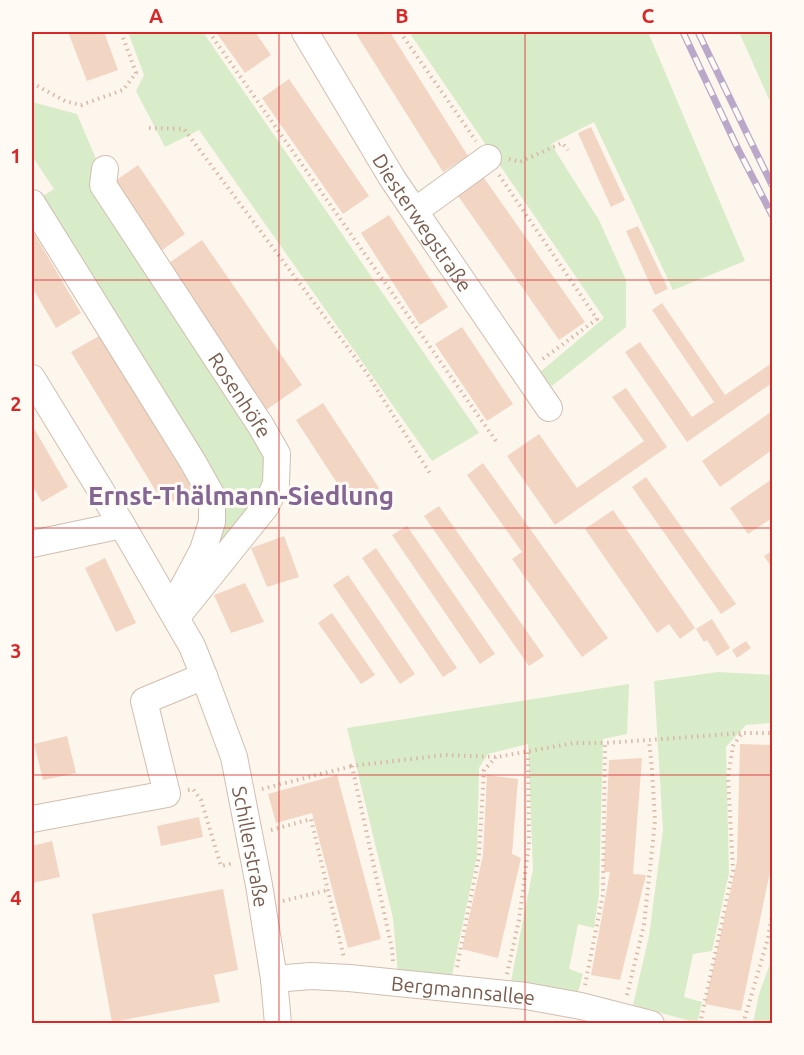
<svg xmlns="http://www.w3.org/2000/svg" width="804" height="1055" font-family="Ubuntu,sans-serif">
	<rect width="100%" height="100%" fill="#fdf6ec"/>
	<path fill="#d8ecc9" d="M128,32H203L479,433L432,461L199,130L165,147L136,91L144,75Z
		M409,32H648L745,261L673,290L594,122L551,144L599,220L626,280V327L552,386L539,373L604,318Z
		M739,32H772V106Z
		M32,102L77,114L99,166L259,439L268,466L264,490L213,562L222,529L225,500L216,475L37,200L54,189L32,156Z
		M718,672L772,675V723L746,725L726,747L729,873L712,951L693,954L684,997L702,1002L697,1023L633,1005L649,936L663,830L654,681Z
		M629,684L627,734L603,739L599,894L594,928L578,924L569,969L583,974L577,995L510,986L533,869L528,744L488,754L479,768L477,856L451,980L398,974L393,918L347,728Z
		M772,958V1023H753L759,994Z"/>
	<path fill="#f3d5c3" d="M68,32H104L118,70L87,81Z
		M216,32H255L271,55L245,73Z
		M355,32H390L468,156L443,172Z
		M289,79L369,196L343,214L262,98Z
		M591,127L625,200L611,207L578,133Z
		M138,165L185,234L158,253L111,184Z
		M482,175L585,322L559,340L456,193Z
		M389,215L448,307L420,325L361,233Z
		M638,226L668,289L655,295L626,231Z
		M32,230L81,313L56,328L32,287Z
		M202,240L302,385L266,410L166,265Z
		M662,303L725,395L772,363V383L687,442L625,352L640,342L692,417L714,402L652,310Z
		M462,327L513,404L487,421L435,344Z
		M99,336L193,489L165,506L71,352Z
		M626,388L667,447L555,525L507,456L539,434L577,488L644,441L612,397Z
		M323,403L379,488L352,506L296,420Z
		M772,411V450L720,487L702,461Z
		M32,425L68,487L42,502L32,485Z
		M483,463L608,638L582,657L512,559L522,552L467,475Z
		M646,477L736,604L721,614L632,487Z
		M772,479V518L748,534L730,508Z
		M439,506L544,656L529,666L424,516Z
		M613,510L695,628L680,639L669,624L657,633L585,529Z
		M407,526L495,654L480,664L392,535Z
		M284,536L299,577L267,587L251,548Z
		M376,548L457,668L443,677L362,558Z
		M772,551V568L764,556Z
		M105,558L136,623L116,632L85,568Z
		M348,575L415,674L400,684L333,585Z
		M245,583L264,622L231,633L214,595Z
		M332,613L375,675L361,684L318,623Z
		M712,619L730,648L717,656L707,640L704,642L696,629Z
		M746,641L751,648L737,658L732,650Z
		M67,736L76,773L43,780L34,744Z
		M740,744L772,745V862L741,1011L705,1004L737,861Z
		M642,758L633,874L646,875L620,980L591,975L610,872H604L609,760Z
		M337,775L381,939L348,948L312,813L276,823L268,794Z
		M487,775L518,779L512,854L521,858L498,958L462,949L483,855Z
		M199,817L203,837L161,846L157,826Z
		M52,841L60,877L32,883V846Z
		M223,889L238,970L214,975L220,1002L112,1022L92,914Z"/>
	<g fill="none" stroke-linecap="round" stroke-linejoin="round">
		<g stroke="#d1beb0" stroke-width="28">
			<g id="minor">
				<path id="s1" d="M305,32L392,178L549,408"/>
				<path id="s2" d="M105,169L103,185L261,426L277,454L276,484L266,506L176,618"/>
				<path d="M32,203L193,462L212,496V522L203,550L178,597"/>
				<path d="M415,211L488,158"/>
				<path id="s3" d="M32,378L122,525L192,646L204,676L234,757L259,885L274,979L278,1024"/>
				<path d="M32,544L122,525"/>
				<path d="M32,819L167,794L144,701L204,676"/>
				<path id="s4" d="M274,979L311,976L349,978L526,996L581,1006L651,1024"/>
			</g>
		</g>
		<path stroke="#d9b8a5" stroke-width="4" stroke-dasharray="1.5 4.5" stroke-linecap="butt" d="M209,32L496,441
			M400,32L476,141
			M32,83L65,101L81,105L123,90L136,73L121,32
			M149,128L184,129L366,372L431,475
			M509,159L520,162L562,143L568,150
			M499,175L597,319L540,361
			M262,789L352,766
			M188,790L193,789L201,800L221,866L234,863
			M271,830L311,819L344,958
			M283,901L328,890
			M393,961L392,949L352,766L445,755L497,757L574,743H605
			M457,967L479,856L484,770L496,757
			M507,974L519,920L529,844L528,752
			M585,985L603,894L605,743L649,740
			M627,995L644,925L655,821L652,770L649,740L742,733
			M700,1024L733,870L728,777L733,746L742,733H772
			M743,1024L768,938L772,914"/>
		<use href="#minor" stroke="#fff" stroke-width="26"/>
		<g stroke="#b9a8c9" stroke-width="7">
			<path id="rail" d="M683,32L738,149L772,215
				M698,32L749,138L772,185"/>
		</g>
		<use href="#rail" stroke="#fffaf3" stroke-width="4.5" stroke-dasharray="14" stroke-linecap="butt"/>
	</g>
	<path fill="none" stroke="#d62828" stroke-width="1.5" stroke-opacity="0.55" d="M279,32V1024M525,32V1024M32,280H772M32,528H772M32,775H772"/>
	<g text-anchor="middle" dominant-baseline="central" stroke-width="6" stroke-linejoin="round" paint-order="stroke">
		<g font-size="20" fill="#7a5c4d" stroke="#fffaf3">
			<text stroke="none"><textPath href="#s1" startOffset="224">Diesterwegstraße</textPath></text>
			<text stroke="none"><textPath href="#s2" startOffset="267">Rosenhöfe</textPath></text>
			<text stroke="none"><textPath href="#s3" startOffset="522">Schillerstraße</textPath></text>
			<text stroke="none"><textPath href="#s4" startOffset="190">Bergmannsallee</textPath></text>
		</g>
		<g font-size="26" font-weight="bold" fill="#846695" stroke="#fffaf3">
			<text x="241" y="495">Ernst-Thälmann-Siedlung</text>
		</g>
	</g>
	<rect width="804" height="1055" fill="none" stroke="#fffaf3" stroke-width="66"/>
	<rect x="33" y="33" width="738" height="989" fill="none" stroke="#d62828" stroke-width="2"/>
	<g font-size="20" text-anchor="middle" font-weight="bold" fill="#d62828">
		<text x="156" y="23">A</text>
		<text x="402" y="23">B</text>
		<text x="648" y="23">C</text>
		<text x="16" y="163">1</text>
		<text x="16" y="411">2</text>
		<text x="16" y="658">3</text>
		<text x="16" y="905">4</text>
	</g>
</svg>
